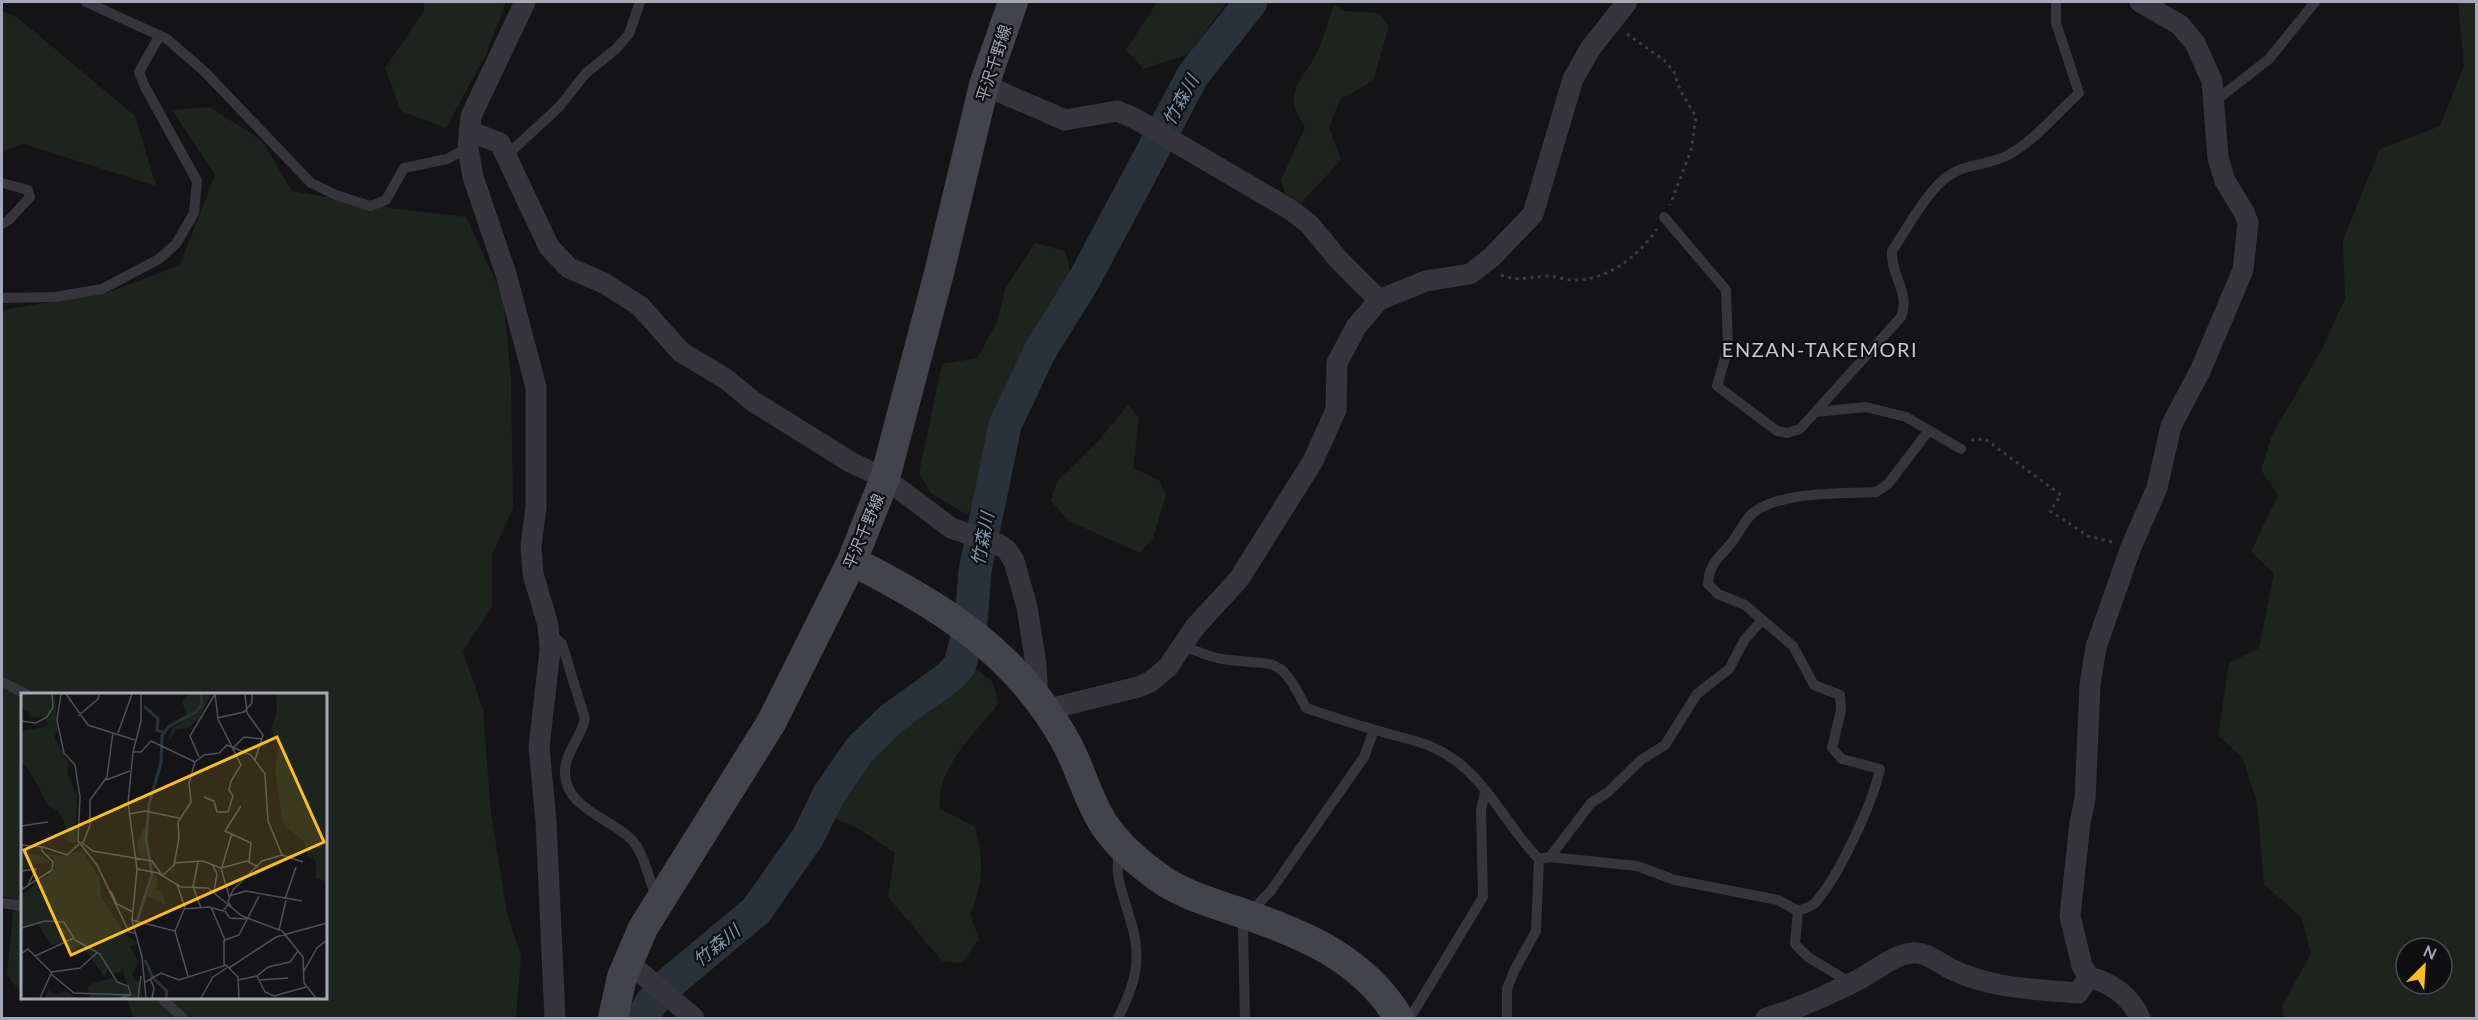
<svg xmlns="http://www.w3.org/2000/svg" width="2478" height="1020" font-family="Lato,'Noto Sans JP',sans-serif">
	<rect width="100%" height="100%" fill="#141416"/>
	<path fill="#1c241d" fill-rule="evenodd" d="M424,2H506L486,54L446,128L401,111L385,68L424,11Z
		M1157,2H1227L1189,54L1143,69L1126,50Z
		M2458,2H2476V1018H2284L2282,1006L2311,954L2302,918L2264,884L2257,803L2243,758L2218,736L2229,663L2259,648L2274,573L2251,552L2278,495L2261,470L2272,435L2322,349L2345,299L2343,240L2380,149L2440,126L2464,66ZM2406,948H2442V984H2406Z
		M1334,5L1346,11L1379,13L1389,26L1373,81L1341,99L1329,127L1341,160L1301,203L1285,194L1281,180L1305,127C1279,92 1304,80 1318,51C1324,36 1328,20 1334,5Z
		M2,11L17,17L135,116L156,186L24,144L2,151Z
		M210,107L262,141L292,191L391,208L466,217L503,297L511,377L513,509L492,554V607L463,651L483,710L491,813L507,913L521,956L516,1018H133L127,998H326V694H22V994L7,975L14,900L2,896V310L106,293L180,265L215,175L172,110Z
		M1035,243L1065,251L1072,277L1021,373L988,452L984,488L967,515L931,493L919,473L942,364L977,358L997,322L1006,287Z
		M1128,405L1139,418L1133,468L1159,480L1166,495L1153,538L1140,553L1069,521L1051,501L1057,481L1099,440Z
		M976,669L993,682L998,704C975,734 935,769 940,809L975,827C984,858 984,884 970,914L979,939L962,963L942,961L888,897L895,853L859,829L836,819L837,798L871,754L904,721Z"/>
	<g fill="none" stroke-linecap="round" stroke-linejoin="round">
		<path stroke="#29323a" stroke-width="33" d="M643,1018L651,1003L672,981L756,911L808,837L829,794L861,748L891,719L949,677L960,665L971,622L975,571L1005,425L1040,351L1084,280L1193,75L1251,2"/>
		<path stroke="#3b3c42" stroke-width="3" stroke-dasharray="3 4.5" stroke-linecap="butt" d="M1627,34L1665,61L1674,72L1680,90L1696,117L1691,150L1670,205
			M1501,275C1518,282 1529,277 1546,276C1557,276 1567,281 1578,280C1611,278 1639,255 1657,229
			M1971,440L1985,439L2061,495L2050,511L2088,536L2112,542"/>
		<path stroke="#35353b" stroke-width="10" d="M86,2L167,39L205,72L311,183L336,195L370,206L386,200L404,168L447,159L468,148
			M2215,101L2269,59L2315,2
			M506,156L559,107L586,73L616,49L629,34L640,2
			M2,183L28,190L30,197L9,220L2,224
			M1664,217L1726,290L1728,348L1717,386L1777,431L1787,433L1800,429L1901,317C1911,294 1890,274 1892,251C1906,230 1924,197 1943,180C1963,162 1988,167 2010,154C2034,141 2059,111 2079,93L2056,23V2
			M2,298L55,297L102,289L159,259L176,244L194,213L197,181L145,87L139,72L160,35
			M1816,412L1866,407L1906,417L1961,449
			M551,634L562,644L585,719C581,737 566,752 565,770C563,808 611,818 632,840C643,852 648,875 654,891L661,894
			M1182,646C1195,650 1209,657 1222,659C1277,667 1278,652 1306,708C1328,715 1350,723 1372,729C1406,740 1430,740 1460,764C1492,790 1510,830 1539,859L1536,931L1514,971L1507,989V1018
			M2,682L26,694
			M1550,857L1591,803L1608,792L1641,760L1665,745L1697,694L1729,669L1745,639L1762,620
			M1539,859L1550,857L1637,866L1675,880L1778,900L1798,911L1795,944L1808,957L1851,983
			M2,903L22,906
			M1798,911C1803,909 1811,907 1815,903C1839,876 1872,805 1880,769L1842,759L1832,748L1841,710L1840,695L1814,685L1793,646L1745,605L1718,594L1708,584C1709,563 1720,557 1732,542C1740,532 1744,520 1754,512C1783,491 1841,494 1876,492L1888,484L1929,430
			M161,998L183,1018
			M1118,1018C1129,996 1139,973 1136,947C1134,914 1110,882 1120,849
			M1245,1018L1243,929L1247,915L1270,892L1364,757L1374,730
			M1410,1018L1483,897L1481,810L1485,792"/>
		<path stroke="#35353b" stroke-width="21" d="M525,2L471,116L468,148L473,177L506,274L536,387V507L531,546L533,574L548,625L550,650L539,747L546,821L555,1018
			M984,85L1065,120L1117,111L1134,118L1291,210L1309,224L1338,259L1379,300
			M469,131L500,143L549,247L569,268L604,283L640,306L681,352L726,379L754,402L852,463L885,478L951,528L998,544L1007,550L1014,561L1027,607L1036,664L1038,700
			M1045,710L1138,687L1150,682L1168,667L1195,627L1239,579L1313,461L1336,410L1337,363L1356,327L1379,300L1426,281L1470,274L1492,257L1533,214L1573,79L1590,49L1627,2
			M627,961L694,1018
			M2089,977C2111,983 2130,996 2140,1018
			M1766,1018C1798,1009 1828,995 1858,980C1875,971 1892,956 1911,953C1927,951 1939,964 1953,970C1993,989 2035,989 2078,993L2089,977L2082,966L2070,916L2080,823L2085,799L2090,685L2096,647L2131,547L2157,488L2171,426L2201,369L2243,270L2248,223L2244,212L2225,181L2218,158L2212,81L2195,43L2180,25L2140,2"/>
		<path stroke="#43444b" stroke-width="30" d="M852,561C942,607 1017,652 1067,744C1081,770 1088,801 1105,826C1116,842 1134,859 1150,871C1175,892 1206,901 1236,911C1301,933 1362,957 1399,1018
			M613,1018L622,977L643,928L771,723L852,561L885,478L939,273L984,85L1013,2"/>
	</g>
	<g text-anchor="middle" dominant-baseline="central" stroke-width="4.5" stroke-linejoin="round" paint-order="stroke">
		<g font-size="16" fill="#a5a9b7" stroke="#0f0f11">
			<text transform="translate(993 63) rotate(-72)">平沢千野線</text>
			<text transform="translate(863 531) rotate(-67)">平沢千野線</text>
		</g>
		<g font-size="18" font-style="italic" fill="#7a96b4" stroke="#0f0f11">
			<text transform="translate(1180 100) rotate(-61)">竹森川</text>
			<text transform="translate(982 539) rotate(-79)">竹森川</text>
			<text transform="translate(716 945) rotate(-39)">竹森川</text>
		</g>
		<g font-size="20" letter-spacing="1.5" fill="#c6c9d2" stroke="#0f0f11">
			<text x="1820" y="349">ENZAN-TAKEMORI</text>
		</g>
	</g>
	<g transform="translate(21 693)">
		<rect width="306" height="306" fill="#141416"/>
		<path d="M0,1L34,2L37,37L33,44L48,71L46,80L56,102L55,150L46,147L47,139L38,119L27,112L5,72L0,71V38L28,33L23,24L10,25L7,18L0,16ZM167,1H190L178,26L167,35L156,36L147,49L151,35L167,25L161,9ZM255,1H306V189L295,185V168L287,163L283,149L263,132L261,124L254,75L258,52L250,37L256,19ZM123,134L125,137V166L119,164L116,152ZM61,158L79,186L80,203L103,240L117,251L109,253L117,269L111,280L114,288H118L122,305H24L27,297L35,302L45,298L54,304H69L67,294L73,290L91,285L106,292L102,278L92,281L87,276L84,284L60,252L51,258L45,249L30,252L17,231L0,237V203L34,176L33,165L26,161L42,163ZM0,159L22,163L28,169L12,171L0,179ZM133,181L137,184L135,196L142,200L145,212L126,203Z" fill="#1c241d"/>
		<path fill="none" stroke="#29323a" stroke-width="3" d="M123,13L137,26L136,37L143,40M115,231L131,182L125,146L128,111L140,70L141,43L147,34L176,18L181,11L180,1M124,267L132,285L146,298L145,305"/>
		<path fill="none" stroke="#4e5056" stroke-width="1.5" d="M40,1L36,27L43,60L54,72L59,104L57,148L76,172L108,239L114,240M45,1L67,32L114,47M120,1V28L112,59L107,110L116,176L111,227L121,264L125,305M224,1L226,20L242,42L234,67M57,23L77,6L78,1M196,25L223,19L231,10V1M0,28L15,30L26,24L32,14L31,1M97,40L111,1M212,55L223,44L241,46M112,59H120L130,48L174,69M178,64L169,43L194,1M85,87L109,78M183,104L193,108L196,119H207L212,103L208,97L210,88L220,72L197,26L194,1M220,113L204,138L230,150L228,169M108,121L124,118L158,125M0,133L27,129M60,149L72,158L131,168L141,182M62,150L69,132V107L86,84L92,39M0,152L22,154L46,162L58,151M261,162L282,169M177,169L172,194L180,215M153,170L182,168L200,175L208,203L225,198L281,208M191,171L196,181L193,198M201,174L211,140M200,175L226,168L237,174M116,176L137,180L160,194L187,195L221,223L261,238L282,264L283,290L295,305M0,178L15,176L7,192M142,182L153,172L158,145L157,129L170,109L168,90L174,69L183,62L198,60L206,52L230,62L244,81L247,128L261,162L241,168L212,197L207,208L211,215M0,197L31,177L32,169L21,158V154M90,198L96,211L112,219M264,206L275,174M190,214L204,247L218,242L238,203M163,216L188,214L202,218L207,212M204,218L209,225L225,226M111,227L154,238L167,283M0,235L24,228L43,229L54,247L79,261L96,289L107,293L110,302M258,237L265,207M154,238L164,214L156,192M203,247V272M0,261L7,256L31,280M14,263L53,245M208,275L255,244L306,230M283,278L296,255L306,247M31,279L59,275L77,259M236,283L247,274L269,269L277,258M129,285L133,295L131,305M217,287L236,283L244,299L253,303L285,294M239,287L267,285M124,289L140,280L158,287L205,272L217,284L218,305M19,305L30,281L53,300L110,302L99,305M117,305L120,283M180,305L192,284L207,274"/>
		<path fill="#fabd28" fill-opacity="0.15" stroke="#fabd28" stroke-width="3" d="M256,44L303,149L50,262L3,157Z"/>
		<rect width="306" height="306" fill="none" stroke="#a5a9b7" stroke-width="3"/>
	</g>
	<rect width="2478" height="1020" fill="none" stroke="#a5a9b7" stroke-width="6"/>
	<g transform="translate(2424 966) rotate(24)"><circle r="28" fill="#0f0f11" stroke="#4b4d53" stroke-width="1.5"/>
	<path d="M0-4.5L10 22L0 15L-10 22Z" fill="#fabd28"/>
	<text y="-9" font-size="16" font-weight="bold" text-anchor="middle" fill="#a5a9b7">N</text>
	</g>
</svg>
